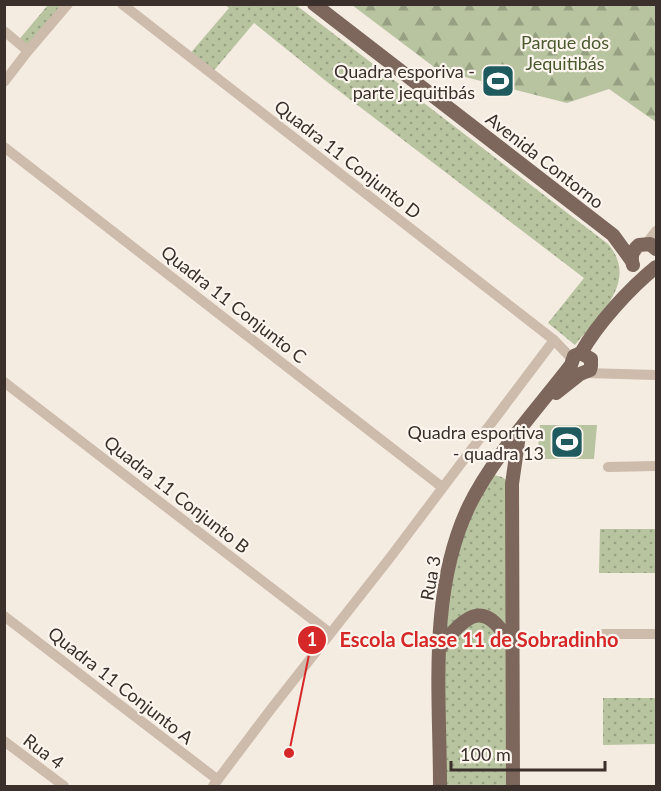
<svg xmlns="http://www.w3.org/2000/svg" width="661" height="791" font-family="Lato,sans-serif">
	<defs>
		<pattern id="grass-dots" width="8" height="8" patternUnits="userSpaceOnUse" patternTransform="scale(1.5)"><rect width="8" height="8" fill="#b8c4a0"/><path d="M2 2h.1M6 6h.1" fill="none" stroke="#97a083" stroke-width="1.8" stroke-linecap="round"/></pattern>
		<pattern id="forest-firs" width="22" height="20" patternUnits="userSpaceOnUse" patternTransform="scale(1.5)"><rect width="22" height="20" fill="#b8c4a0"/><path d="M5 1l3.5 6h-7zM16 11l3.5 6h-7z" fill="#97a083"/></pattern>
	</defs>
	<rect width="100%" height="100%" fill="#f4ebe1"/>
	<path fill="url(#grass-dots)" d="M48,5H68L28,51L17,42Z
		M225,5H296L608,244C640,281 598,316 575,345L548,323L584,278L326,81L254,23L211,74L188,56L229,8Z
		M494,475L502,477L512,484V786H440L443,604L457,534Z
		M600,529H656V573H599Z
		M603,698H656V744L603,745Z"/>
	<path fill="url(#forest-firs)" d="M352,5H656V122L609,89L567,103L438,70Z"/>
	<path fill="#b8c4a0" d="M494,64L514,78L502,97L481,83Z
		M540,425H597L594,459H537Z"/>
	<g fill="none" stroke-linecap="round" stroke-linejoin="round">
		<path stroke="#cdbbac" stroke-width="10" d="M122,4L554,340L572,359
			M4,31L28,51
			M4,82L28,51L68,4
			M4,147L442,487
			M646,244L656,231
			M586,373L656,375
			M4,382L330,633
			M608,467L656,466
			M4,616L218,780
			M601,634H656
			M4,741L64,786
			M213,786L271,709L389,559L554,340"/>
		<path stroke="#7d675c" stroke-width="14" d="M314,4L613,235L632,261
			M633,265C630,256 633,250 639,245L650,244L656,249
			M581,353C597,324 630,288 656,267
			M556,393L580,374L590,370L591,366V359L581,353
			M440,648C468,611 486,599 512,647
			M440,786C440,695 428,592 469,506C492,458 538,408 571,365L574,356L581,353
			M513,786L512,484L519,435"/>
	</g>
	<defs>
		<g id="stadium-square" transform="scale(1.725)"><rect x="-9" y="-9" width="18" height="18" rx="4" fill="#1f5a5e" stroke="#fbf5ee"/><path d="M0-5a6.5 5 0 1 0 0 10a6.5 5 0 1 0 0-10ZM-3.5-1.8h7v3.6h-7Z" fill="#fff"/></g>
	</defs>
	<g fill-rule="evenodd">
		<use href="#stadium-square" x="498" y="81"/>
		<use href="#stadium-square" x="567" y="442"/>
	</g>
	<g text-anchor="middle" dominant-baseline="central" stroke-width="4.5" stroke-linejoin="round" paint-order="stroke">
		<g font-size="18" fill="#4a5a2e" stroke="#fbf5ee">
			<text x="565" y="42">Parque dos<tspan x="565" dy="21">Jequitibás</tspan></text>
		</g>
		<g font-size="18" fill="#3b302b" stroke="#fbf5ee" text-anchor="end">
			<text x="475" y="71">Quadra esporiva -<tspan x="475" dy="21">parte jequitibás</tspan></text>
			<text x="544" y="432">Quadra esportiva<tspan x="544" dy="21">- quadra 13</tspan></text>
		</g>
		<g font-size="18" fill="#3b302b" stroke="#fbf5ee">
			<text transform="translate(348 159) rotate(38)">Quadra 11 Conjunto D</text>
			<text transform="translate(545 160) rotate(38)">Avenida Contorno</text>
			<text transform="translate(234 304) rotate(38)">Quadra 11 Conjunto C</text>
			<text transform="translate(177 494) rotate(38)">Quadra 11 Conjunto B</text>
			<text transform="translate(430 578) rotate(-80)">Rua 3</text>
			<text transform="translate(121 685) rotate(38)">Quadra 11 Conjunto A</text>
			<text transform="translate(44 751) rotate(37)">Rua 4</text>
		</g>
	</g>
	<path fill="none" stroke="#d62828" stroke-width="2" d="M289 753L312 640"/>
	<g fill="#d62828" stroke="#fbf5ee" stroke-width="2">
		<circle cx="289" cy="753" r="6"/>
		<circle cx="312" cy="640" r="15"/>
	</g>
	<g font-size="18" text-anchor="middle" font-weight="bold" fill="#fff">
		<text x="312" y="646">1</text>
	</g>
	<g font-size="20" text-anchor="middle" font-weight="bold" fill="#d62828" stroke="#fbf5ee" stroke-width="4.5" stroke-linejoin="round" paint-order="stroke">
		<text x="479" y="647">Escola Classe 11 de Sobradinho</text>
	</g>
	<rect width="661" height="791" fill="none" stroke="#3b302b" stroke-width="12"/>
	<path d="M451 761v9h154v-9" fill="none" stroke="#3b302b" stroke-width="3"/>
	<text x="460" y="761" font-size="18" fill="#3b302b" stroke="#fbf5ee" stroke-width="4.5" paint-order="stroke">100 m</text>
</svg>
